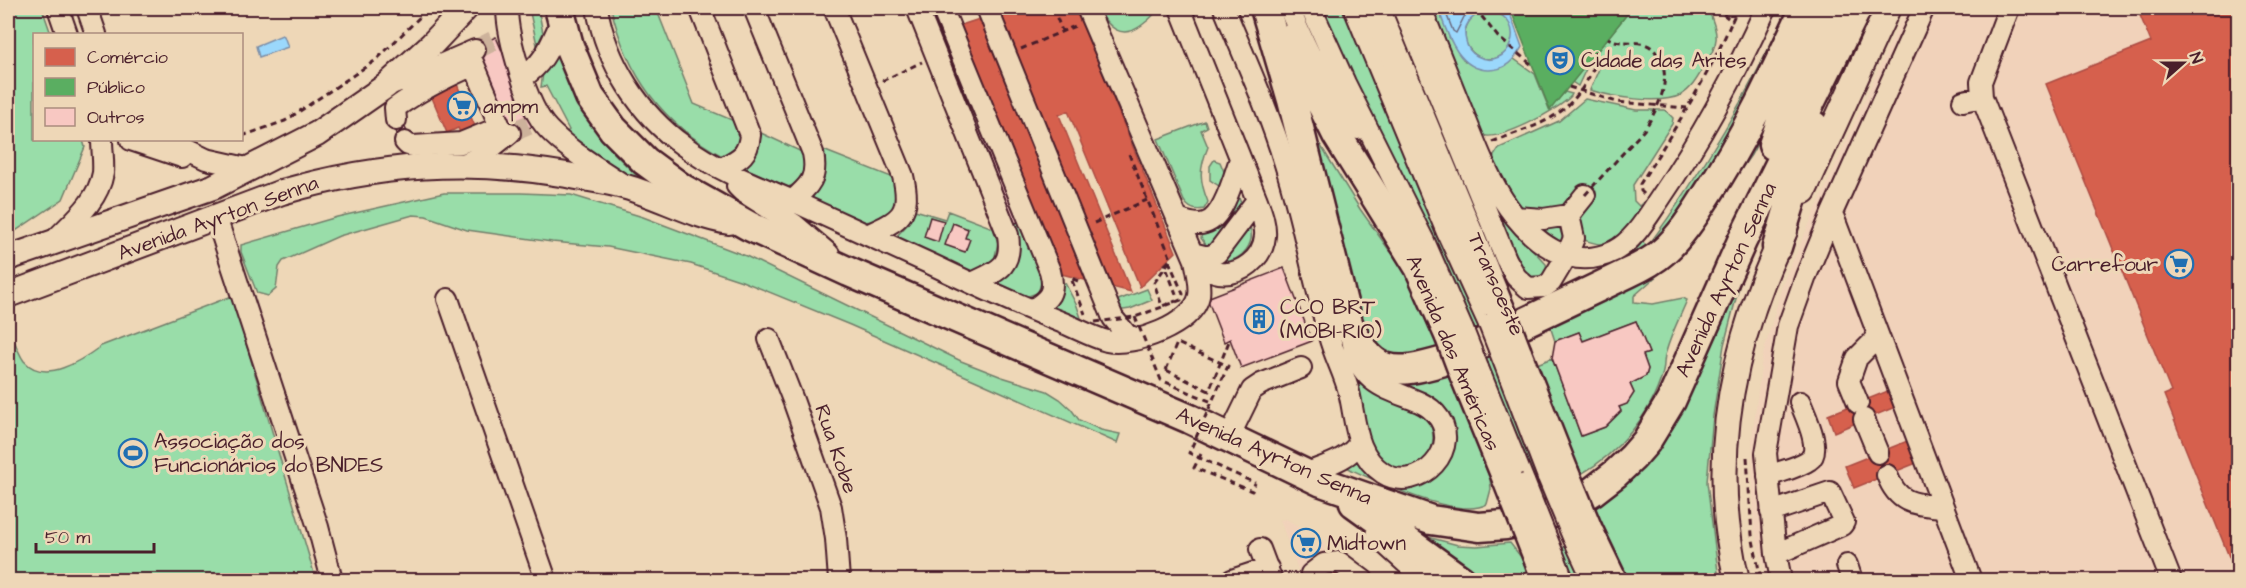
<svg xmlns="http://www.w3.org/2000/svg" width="2246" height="588" font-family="'Architects Daughter',sans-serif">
	<rect width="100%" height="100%" fill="#eed7b7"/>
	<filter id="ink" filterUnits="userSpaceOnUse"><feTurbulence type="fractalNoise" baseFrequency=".0167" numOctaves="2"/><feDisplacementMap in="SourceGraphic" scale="12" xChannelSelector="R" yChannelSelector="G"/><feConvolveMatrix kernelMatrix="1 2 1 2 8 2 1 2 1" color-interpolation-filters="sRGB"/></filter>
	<g filter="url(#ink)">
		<path fill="#f1d2ba" d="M1906,8H2238V580H1767L1754,526L1752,440L1762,359L1783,283Z
			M1286,519L1361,565L1380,580H1302L1280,520Z"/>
		<path fill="#99dda9" stroke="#727e6a" stroke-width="1.5" d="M8,8H42L51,34H34V140H83L85,147L63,199L8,236Z
			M529,8H538L543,33L537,45Z
			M611,8H656L694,104L739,123L742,130L737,149L724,157C662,124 627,75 611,8Z
			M1097,8H1158C1154,16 1149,20 1142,25C1121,41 1108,27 1097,8Z
			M1313,8H1348L1485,328L1469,334Z
			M1429,8H1438L1450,39L1465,62L1514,59L1535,74L1549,109L1565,92L1572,94L1571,96C1559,110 1498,142 1482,135Z
			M1632,8H1708C1719,38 1720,39 1704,67C1698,77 1692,89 1681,95C1659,105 1612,97 1590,90L1604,57L1586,69L1578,86L1572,82Z
			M1788,8H1795L1779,45L1685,208L1647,250L1605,268L1604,264L1638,239L1648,246C1703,171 1749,93 1788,8Z
			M1465 35a24 24 0 1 1 48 0a24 24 0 1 1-48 0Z
			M554,50L581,110L611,150L641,180L631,179L563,135L569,130L546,86L541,87L544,66Z
			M1585,99L1636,110H1665L1673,118L1672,124L1633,185L1634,201L1639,206L1654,192C1644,206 1625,240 1607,244C1600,246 1591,242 1584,240L1580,224L1583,212L1567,203C1558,209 1551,210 1540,210C1508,210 1503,184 1492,159L1499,148L1559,121Z
			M1767,112L1771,118L1751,155L1679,256L1634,296V302L1653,304L1683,298L1687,300C1680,317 1671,334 1666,352C1663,359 1665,368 1662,375C1651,415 1617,454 1581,474L1578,472L1537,364L1552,358L1581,436L1605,427L1621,411L1619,407L1627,404L1634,393L1630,384L1646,376L1648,369L1643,355L1649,353L1636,321L1583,341L1579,332L1555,341L1550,326L1638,277Z
			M1205,121L1207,127L1201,130L1208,147C1199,169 1199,180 1208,202L1204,209C1195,211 1189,209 1184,201L1158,139Z
			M761,133L804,153L806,173L798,183L788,187L745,168L759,148Z
			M1317,142L1321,146L1360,209L1389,250L1401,261L1439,349L1398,363L1367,347Z
			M823,150L894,178L897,184L896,208L879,220L865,222L810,198C824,184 828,170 823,150Z
			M1214,160L1220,162L1225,174L1219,186L1210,180V166Z
			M1236,190L1242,206L1215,243L1206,245L1201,238L1202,233Z
			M444,193H521L571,195L643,217L746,256L961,361L1002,377L1047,391L1060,399L1071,409L1079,420L1101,430L1120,434L1117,443L850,325L742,281L691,264L608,247L552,242L467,230L426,216L413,215L339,236L283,261L279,267L276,289L268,296L257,293L241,252V245L337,217Z
			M915,210L945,219L948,211L993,228L998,243L994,261L972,273L894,239L907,225Z
			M1504,219L1546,264L1547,269L1542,278L1534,279L1524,270L1500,220Z
			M1020,221C1027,239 1050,275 1037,293L1023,298L994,283C1022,270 1021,250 1013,224Z
			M1249,224C1257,243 1242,262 1223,261L1222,258Z
			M1559,226L1564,241L1561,243L1541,231L1540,228Z
			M1734,282L1740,283L1724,345L1713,416L1707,482L1719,580H1625L1590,507Z
			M1063,283H1065L1077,306L1082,321L1052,309L1061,294Z
			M1147,289L1152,300L1130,309L1117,311L1113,302Z
			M232,296L316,580H8V334L12,335C15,343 19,354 24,361C45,385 82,360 101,346Z
			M1489,350L1539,479L1529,482L1478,355Z
			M1447,370L1490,479L1491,489L1487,504C1459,520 1380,483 1352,470L1347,467L1346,463L1352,456L1407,483L1454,438C1454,428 1453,422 1447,414L1394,385Z
			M1352,371L1427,415C1451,466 1395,484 1372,453C1360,438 1356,391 1352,371Z
			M1416,534L1458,545L1477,546L1510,543L1521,557L1529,580H1472Z
			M1572,545L1588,580H1569L1559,555L1564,547Z"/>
		<path fill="#9bd8fc" stroke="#7b8ea8" stroke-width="1.5" fill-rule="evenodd" d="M1438,8H1508L1522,47C1514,60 1506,70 1489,70C1457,70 1447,32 1438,8ZM1491,11C1530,20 1509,73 1477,56C1471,53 1467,47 1466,41C1461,24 1475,11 1491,11Z
			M282,35L284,36L288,47L259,57L256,46Z"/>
		<path fill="#d6604d" stroke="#ac4c43" stroke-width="1.5" fill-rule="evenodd" d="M945,8H1076L1176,252L1140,287L1068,111L1059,115L1131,292L1054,272ZM987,34L1086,249L1076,253Z
			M972,8H1013L952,28L948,19Z
			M2137,8H2238V579L2164,395L2171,392L2046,84L2151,42Z
			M456,82L477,131L462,137L458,128L447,133L430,93Z
			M1893,389L1900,405L1834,432L1828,415Z
			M1910,440L1919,462L1854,488L1845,466Z
			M1335,570L1349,580H1326Z"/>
		<path fill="#5aae61" stroke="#558351" stroke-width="1.5" d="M1510,8H1632L1550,110Z"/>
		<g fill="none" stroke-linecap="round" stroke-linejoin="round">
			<path stroke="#6a697f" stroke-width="1.5" d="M1444,8L1453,31L1456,33L1464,17L1476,8"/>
		</g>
		<path fill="#f8c8c2" stroke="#4a1f2b" stroke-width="1.5" d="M924,8H933L1020,221L1012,225Z
			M496,37L534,126L511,135L473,47Z
			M401,118L410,139L401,143L392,122Z
			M930,217L944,221L938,242L924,237Z
			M953,223L968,229L965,238L970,239L965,252L945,245Z
			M1284,268L1312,341L1241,368L1230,339L1224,342L1207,298Z
			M1636,321L1649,353L1643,355L1648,369L1646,376L1630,384L1634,393L1627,404L1619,407L1621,411L1605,427L1581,436L1552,358L1555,341L1579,332L1583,341Z"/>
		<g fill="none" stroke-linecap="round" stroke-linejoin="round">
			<path stroke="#cdb29b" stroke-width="20" stroke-dasharray="20 10" stroke-linecap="butt" d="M475,50L497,39
				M510,133L533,123"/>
			<g stroke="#4a1f2b" stroke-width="24">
				<path id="minor" d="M58,8L67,34
					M87,8L96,34
					M507,8C507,37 527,107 548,129C569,151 597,167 622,184
					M597,8C606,62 639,114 684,146C716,170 756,185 793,201C840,222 886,244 933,265C975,285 1018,305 1061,322C1076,328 1092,337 1107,341C1133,347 1194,324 1199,296C1201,284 1197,271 1195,260L1087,8
					M700,8L750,135C748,156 739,159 722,168
					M754,8L813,153C818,178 810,185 792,201
					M834,8L903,176C912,215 900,220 867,235
					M917,8L1008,235C1013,267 998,271 972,283
					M942,8L1050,271C1056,293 1049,299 1032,310
					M987,8L1113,318L1127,335L1138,339
					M1180,8L1257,200C1261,211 1266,224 1265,236C1263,258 1241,276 1219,273C1210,272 1202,265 1195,260
					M1224,8C1245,59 1269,111 1285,164C1303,221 1313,279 1329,336C1334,355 1344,373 1349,392C1356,421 1355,455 1383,473C1419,496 1466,446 1435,413C1429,406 1420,402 1412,399C1381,387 1360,381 1353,344
					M1289,8C1307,51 1327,93 1358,129
					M1311,8L1345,83L1424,241L1463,330
					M1354,8L1446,230L1489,324
					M1403,8L1506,259L1516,277L1528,288L1544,287L1551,282L1566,257L1574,238L1569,215
					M1421,8C1434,41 1448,75 1461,108C1475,142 1487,177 1508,207C1532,241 1570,273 1614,251C1634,241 1648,216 1661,197C1702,137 1736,74 1766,8
					M2009,8L1981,82L1982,97L2171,580
					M469,53L504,136
					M523,77C545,63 550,45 561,22
					M391,84L424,72L475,50
					M1963,101L1982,97
					M396,120L395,108C420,90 446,77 474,65
					M131,140L182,157
					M167,140L206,159L251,169
					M405,142L408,145L413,146L461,143L500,127
					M464,164L481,156L510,133
					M737,186L742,191L795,225L829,254
					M1832,213L1971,580
					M216,217L318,527L332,580
					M1516,217L1543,219L1569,215L1585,195
					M1177,219C1186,222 1196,226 1205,223C1224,218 1234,176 1240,159
					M54,241C73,221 98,202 103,173C104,162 102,150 102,140
					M1192,253L1208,257L1217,253L1257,200
					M448,299L546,580
					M769,339L793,400L831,507L836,539L839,580
					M1502,357L1548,477
					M1478,368L1525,484
					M1858,403L1849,381L1857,358L1878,337
					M1864,419L1878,453
					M1229,437L1252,390L1261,384L1301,368
					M1305,474C1323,466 1349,460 1360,442
					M1887,475C1898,504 1914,504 1942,507
					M1768,476C1781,471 1798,468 1809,460C1823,451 1805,415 1800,402
					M1771,512L1830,492L1844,522L1842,525L1776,554
					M1573,537L1593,580
					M1260,549L1271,578
					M1553,554L1563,580
					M1847,565L1852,580
					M1232,580L1268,568
					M1311,580V574L1324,564L1339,562L1363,580
					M1781,580L1776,554L1766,453L1788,326L1806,276L1832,213L1924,8"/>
			</g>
			<g stroke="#4a1f2b" stroke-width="28">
				<path id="major" d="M1804,191L1888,8
					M8,258L213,187L317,134L386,86L432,44L466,8
					M8,295L282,192C379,164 468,158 567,175C586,179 607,181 626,187C661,197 693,216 729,222
					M1378,535L1428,580
					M1737,580C1708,460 1732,341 1785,231"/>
			</g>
			<g stroke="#4a1f2b" stroke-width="33">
				<path id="highway" d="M559,8L569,46L590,97L613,129L645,161L683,189L749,226L849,272L1190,419L1322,482L1431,520L1479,527L1506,525L1544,516L1566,508L1593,491L1615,474L1633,457L1646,442L1671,401L1742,241L1857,8
					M1265,8L1292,100L1348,323C1372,376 1393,376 1444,361L1628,273C1641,267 1653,261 1663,252C1680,237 1693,217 1705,198C1745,138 1775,73 1805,8
					M1375,8L1500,309
					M1289,39L1337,135L1419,267L1450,337
					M1773,145L1787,104L1827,8
					M1777,247L1814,126
					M1517,353L1564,472
					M1464,374L1507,479
					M1354,503L1461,580
					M1588,530L1612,580
					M1539,560L1547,580"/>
			</g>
			<path stroke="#4a1f2b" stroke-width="3" stroke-dasharray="6 4.5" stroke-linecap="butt" d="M1053,8L1062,31
				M1475,8L1498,37L1532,65
				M1715,8L1732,21L1738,8
				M1021,49L1075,26
				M882,81L922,62
				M1569,87L1617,102L1687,108
				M242,136L285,121L376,60L429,8
				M1492,142C1544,122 1570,119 1595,65
				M1129,154L1171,259L1154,283L1162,306L1176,301
				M1644,194L1641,191L1640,184C1673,131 1708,78 1732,21
				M1094,223L1147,200
				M1078,281L1071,278L1085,314
				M1166,370L1209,391L1230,339
				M1201,454L1194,468L1252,491L1255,483
				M1747,457L1752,535L1761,580"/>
			<use href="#minor" stroke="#eed7b7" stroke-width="20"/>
			<use href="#major" stroke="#eed7b7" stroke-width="24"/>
			<use href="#highway" stroke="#eed7b7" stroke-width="28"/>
			<g stroke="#4a1f2b" stroke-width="24" stroke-linecap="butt">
				<path id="minor-bridge" d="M1489,324L1502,357
					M1463,330L1478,368
					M1548,477L1573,537
					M1525,484L1553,554"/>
			</g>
			<g stroke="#4a1f2b" stroke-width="33" stroke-linecap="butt">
				<path id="highway-bridge" d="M1500,309L1517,353
					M1450,337L1464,374
					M1564,472L1588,530
					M1507,479L1539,560"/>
			</g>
			<path stroke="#4a1f2b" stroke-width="3" stroke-dasharray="6 4.5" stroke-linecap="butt" d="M1585,195L1644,130C1657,110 1674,79 1658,56C1655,50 1651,46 1644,44C1632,40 1619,45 1608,38
				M1169,261L1165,265L1178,299
				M1135,317L1161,380L1212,402
				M1095,322L1135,317L1181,300L1183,294L1169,261
				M1166,370L1177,343L1228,366L1189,453L1255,483"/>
			<use href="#minor-bridge" stroke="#eed7b7" stroke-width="20"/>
			<use href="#highway-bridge" stroke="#eed7b7" stroke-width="28"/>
		</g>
	</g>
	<defs>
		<g id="theatre-ring" transform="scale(1.5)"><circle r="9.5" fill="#eed7b7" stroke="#1f6fb2" stroke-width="1.5"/><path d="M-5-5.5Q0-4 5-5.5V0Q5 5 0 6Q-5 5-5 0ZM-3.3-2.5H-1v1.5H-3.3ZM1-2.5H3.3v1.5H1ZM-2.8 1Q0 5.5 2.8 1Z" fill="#1f6fb2"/></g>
		<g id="supermarket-ring" transform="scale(1.5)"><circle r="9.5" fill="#eed7b7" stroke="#1f6fb2" stroke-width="1.5"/><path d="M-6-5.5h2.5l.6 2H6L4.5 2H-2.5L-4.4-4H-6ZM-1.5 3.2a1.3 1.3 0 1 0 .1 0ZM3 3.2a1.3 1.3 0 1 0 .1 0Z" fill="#1f6fb2"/></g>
		<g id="building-ring" transform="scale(1.5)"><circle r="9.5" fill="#eed7b7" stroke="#1f6fb2" stroke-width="1.5"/><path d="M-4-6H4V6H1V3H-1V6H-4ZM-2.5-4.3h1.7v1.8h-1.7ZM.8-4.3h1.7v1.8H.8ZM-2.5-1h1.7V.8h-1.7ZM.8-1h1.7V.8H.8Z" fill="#1f6fb2"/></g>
		<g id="stadium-ring" transform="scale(1.5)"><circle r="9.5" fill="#eed7b7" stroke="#1f6fb2" stroke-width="1.5"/><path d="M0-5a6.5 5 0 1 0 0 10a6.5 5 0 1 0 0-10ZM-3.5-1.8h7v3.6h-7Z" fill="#1f6fb2"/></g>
	</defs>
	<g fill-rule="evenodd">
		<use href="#theatre-ring" x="1560" y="60"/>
		<use href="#supermarket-ring" x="462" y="106"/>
		<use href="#supermarket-ring" x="2179" y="264"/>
		<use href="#building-ring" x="1259" y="319"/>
		<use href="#stadium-ring" x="133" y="453"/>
		<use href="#supermarket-ring" x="1306" y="543"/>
	</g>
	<g text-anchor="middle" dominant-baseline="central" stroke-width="6" stroke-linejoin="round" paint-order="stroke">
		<g font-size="21" fill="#4a1f2b" stroke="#eed7b7" text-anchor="start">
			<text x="1581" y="60">Cidade das Artes</text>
			<text x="483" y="106">ampm</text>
			<text x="2158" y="264" text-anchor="end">Carrefour</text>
			<text x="1280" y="307">CCO BRT<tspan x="1280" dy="24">(MOBI-RIO)</tspan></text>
			<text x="154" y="441">Associação dos<tspan x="154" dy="24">Funcionários do BNDES</tspan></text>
			<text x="1327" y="543">Midtown</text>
		</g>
		<g font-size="21" fill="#4a1f2b" stroke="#eed7b7">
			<text transform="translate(218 218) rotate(-20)">Avenida Ayrton Senna</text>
			<text transform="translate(1726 280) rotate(-65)">Avenida Ayrton Senna</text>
			<text transform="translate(1496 284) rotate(66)">Transoeste</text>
			<text transform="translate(1453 353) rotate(67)">Avenida das Américas</text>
			<text transform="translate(836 449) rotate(71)">Rua Kobe</text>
			<text transform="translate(1274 456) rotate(24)">Avenida Ayrton Senna</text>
		</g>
	</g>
	<rect width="2246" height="588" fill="none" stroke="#eed7b7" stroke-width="30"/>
	<rect x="15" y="15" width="2216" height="558" fill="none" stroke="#4a1f2b" stroke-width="2" filter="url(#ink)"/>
	<rect x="33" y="33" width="210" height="108" fill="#eed7b7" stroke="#ac8d7f" stroke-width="1.5"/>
	<rect x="45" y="48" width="30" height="18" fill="#d6604d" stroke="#ac8d7f" stroke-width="1.5"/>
	<text x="87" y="63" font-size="18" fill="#4a1f2b">Comércio</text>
	<rect x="45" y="78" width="30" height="18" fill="#5aae61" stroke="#ac8d7f" stroke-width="1.5"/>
	<text x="87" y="93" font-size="18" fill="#4a1f2b">Público</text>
	<rect x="45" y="108" width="30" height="18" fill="#f8c8c2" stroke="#ac8d7f" stroke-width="1.5"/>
	<text x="87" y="123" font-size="18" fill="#4a1f2b">Outros</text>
	<g transform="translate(2183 63) rotate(69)" stroke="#eed7b7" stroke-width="4.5" paint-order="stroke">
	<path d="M0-4.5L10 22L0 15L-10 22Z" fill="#4a1f2b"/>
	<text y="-9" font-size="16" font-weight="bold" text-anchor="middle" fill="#4a1f2b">N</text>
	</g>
	<path d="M36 543v9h118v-9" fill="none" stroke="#4a1f2b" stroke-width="3"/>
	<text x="45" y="543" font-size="18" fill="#4a1f2b" stroke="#eed7b7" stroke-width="4.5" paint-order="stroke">50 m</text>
</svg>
